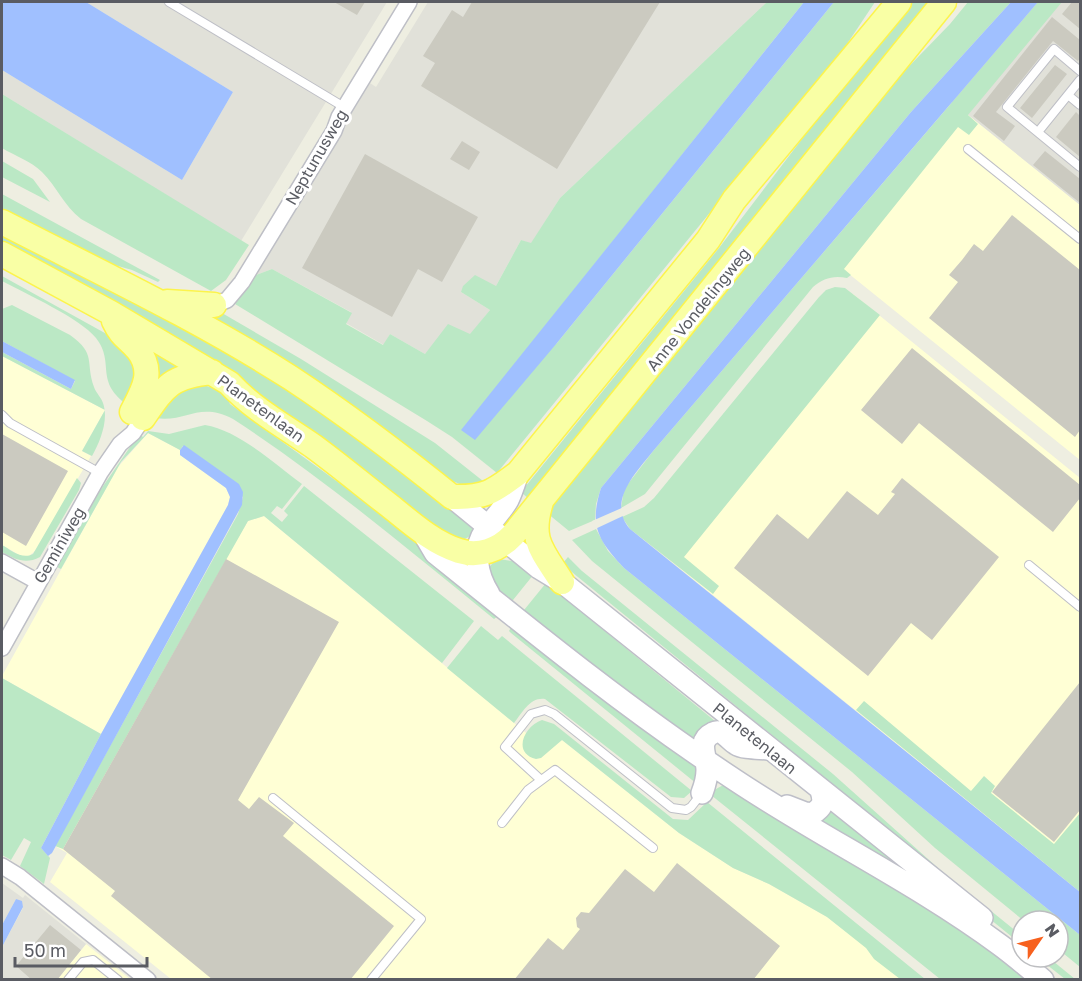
<svg xmlns="http://www.w3.org/2000/svg" width="1082" height="981" font-family="'Golos Text',sans-serif">
	<rect width="100%" height="100%" fill="#eeeee1"/>
	<path fill="#ffffd5" d="M951,101L1080,205V460L823,253Z
		M853,294L1080,478V892L651,545Z
		M2,356L105,410L82,451L91,456L36,550L29,556H21L2,545Z
		M148,433L180,450V455L226,488L230,497L228,505L101,734L2,678V676L118,467Z
		M264,516L548,751L562,740L679,833L733,868L769,884L827,917L908,979H171L50,882L67,853L55,846L248,521Z
		M86,944L130,979L57,980Z"/>
	<path fill="#e1e1d9" d="M86,2H387L241,241L2,94V70L182,180L233,92Z
		M428,2H767L560,198L531,244L521,240L496,286L461,292L490,310L470,335L425,354L390,334L384,345L346,323L351,312L272,269L251,277L370,83L376,87Z
		M1038,2H1080V205L951,101Z
		M2,883L23,898L25,895L86,944L57,979H2V947L23,908L16,899L2,925Z"/>
	<path fill="#bbe8c5" d="M767,2H804L462,430L557,343L834,2H875L843,50L497,473L452,437L427,421L235,304L251,277L272,269L352,313L346,324L383,345L390,334L425,354L448,324L470,334L490,310L461,292L463,286L475,275L496,286L521,240L531,243L560,198Z
		M910,2H932L530,500L521,492L719,248L853,72Z
		M968,2H1011L911,112L601,488L596,504L595,520L569,531L547,513L554,501L735,280L888,88L950,24Z
		M1038,2H1062L968,115L978,124L969,135L958,127L844,269L851,275L847,278C834,275 823,278 813,287L645,494L621,508L624,489L654,450Z
		M2,94L249,245L226,280L211,291L81,219C64,206 57,187 42,172C31,161 15,156 2,148Z
		M2,161L33,179L50,202L2,177Z
		M2,194L160,280L158,282L132,270L97,260L2,211Z
		M2,232L164,316L296,392L385,454L473,528L472,535L463,540L445,534L343,453L237,379L2,243Z
		M2,276L112,337L131,360L134,367L135,376L129,406C93,381 116,364 96,338C80,318 26,294 2,281Z
		M835,287L845,288L880,315L684,557L719,586L713,594L630,529L622,517L644,507L654,498L819,297L826,290Z
		M12,305L70,335C97,354 85,362 94,387C96,393 101,397 103,403C109,420 100,442 92,456L82,451L105,410L2,356V352L71,389L75,381L2,341V309Z
		M192,309L222,313L301,359L435,443L483,481C472,489 461,485 450,480Z
		M152,351L181,367L150,391Z
		M201,385C214,387 226,391 230,404L360,498L502,613L494,619C409,550 325,479 233,419C198,401 187,423 155,418L169,393Z
		M205,425C238,430 275,464 302,484L282,509L277,506L271,513L282,522L288,515L284,511L304,486L474,621L442,663L264,516L248,521L63,849L55,846L238,514L243,497L183,446L180,450L148,433L121,462L61,569L57,567L99,492L139,434L143,437L148,431L169,434Z
		M77,478L81,483L79,490L40,557C25,565 15,559 2,552V545C11,550 22,560 33,554Z
		M596,529L608,551L624,568L1080,935V967L1058,949V921H1024L935,848L852,772L592,561L572,540Z
		M568,557L582,571L833,774L938,868L1022,936V945L906,851L822,776L562,564Z
		M499,559L518,562L534,574L509,605L496,592L489,568L494,561Z
		M546,583L715,721L716,722L693,744L520,615Z
		M514,622L698,762L697,784L511,633L509,631Z
		M481,626L498,640L502,636L692,791L684,798L671,797L545,699C530,697 523,712 514,723L447,668Z
		M2,678L101,734L41,848L50,858L44,884L20,866L31,842L24,838L11,860L2,855Z
		M864,701L971,791L984,776L995,786L991,793L1054,844L1080,813V892L856,710Z
		M542,720L554,724L673,819L688,820L707,802L925,979H900L874,959L866,948L827,917L769,884L733,868L679,833L562,740L541,758L536,759C512,753 524,726 542,720Z
		M725,784L866,865L1035,979H940L711,795L716,789Z
		M831,806L971,916L815,823Z
		M1037,957H1048L1075,979H1065Z"/>
	<path fill="#a0c0ff" d="M2,2H86L233,92L182,180L2,70Z
		M804,2H834L557,343L475,440L461,430Z
		M1011,2H1038L654,450C637,472 606,501 630,529L1080,892V935L624,568C598,540 589,526 601,488L911,112Z
		M2,341L75,380L71,389L2,352Z
		M184,445L239,484L243,492L242,505L52,853L48,856L41,848L101,734L228,505L230,497L226,488L180,455V450Z
		M16,899L22,901L23,907L2,947V925Z"/>
	<path fill="#eeeee1" d="M624,507L625,515L593,530L592,521Z"/>
	<path fill="#cbcac0" d="M334,2H365L357,15Z
		M472,2H660L557,169L421,86L435,63L423,56L452,10L463,17Z
		M1072,2H1080V29L1062,14Z
		M1052,17L1080,40V58L1078,61L1053,41L996,112L1015,126L1004,141L973,116Z
		M1055,65L1067,74L1032,118L1020,108Z
		M1076,112L1080,116V157L1056,137Z
		M462,141L480,152L469,170L450,159Z
		M1045,151L1080,179V203L1033,165Z
		M365,154L478,217L442,282L418,269L392,317L302,268Z
		M1012,215L1080,270V430L1075,437L929,318L958,282L949,275L962,260L974,244L983,251Z
		M912,348L1080,485V498L1053,532L919,423L902,444L861,410Z
		M2,434L68,471L26,546L2,532Z
		M902,478L999,557L932,640L911,623L868,676L734,568L777,514L808,539L847,491L878,515L895,494L891,492Z
		M226,559L339,622L238,800L249,809L259,797L294,823L283,836L394,926L350,980H213L111,896L115,891L63,849Z
		M1080,682V810L1054,842L992,792Z
		M677,863L780,946L753,980H514L548,938L563,950L580,929L577,927L576,918L581,912L589,913L625,869L654,892Z
		M50,925L81,950L57,980H32L16,966Z"/>
	<g fill="none" stroke-linecap="round" stroke-linejoin="round">
		<g stroke="#bebfc6" stroke-width="10">
			<path id="lane" d="M169,2L344,107
				M1080,71L1054,49L1007,107L1080,167
				M1068,95L1080,105
				M1038,132L1080,80
				M968,149L1080,239
				M2,415L10,423L100,473
				M1029,565L1080,607
				M541,780L505,747L531,714L545,710L554,714L672,808L686,810L691,807L702,793
				M273,798L421,919L371,980
				M502,823L528,790L555,770L653,848
				M68,980L83,962L93,960L118,980"/>
		</g>
		<g stroke="#bebfc6" stroke-width="18">
			<path id="street" d="M214,305L227,300L242,282L334,131L339,117L409,2
				M2,562L38,582
				M2,648L100,473L120,444L133,433L143,418
				M2,866L20,877L148,980"/>
		</g>
		<g stroke="#bebfc8" stroke-width="24">
			<path id="secondary" d="M452,497L539,568L562,582L982,918
				M422,531L435,553C533,632 630,711 735,780C822,838 916,883 1000,945C1015,956 1029,968 1043,980
				M489,594C477,575 472,550 485,531C492,520 502,511 508,500C512,492 515,482 518,473
				M702,793C705,785 707,779 707,770C707,757 696,741 713,733C722,728 729,740 736,744C744,749 759,748 768,749
				M787,806L805,813L812,814C822,808 825,803 821,791"/>
		</g>
		<g stroke="#fcf44c" stroke-width="27">
			<path id="primary" d="M2,222C99,272 199,319 291,378C347,415 400,455 452,497C485,498 493,492 518,473L708,240L734,200L899,2
				M2,254L111,313L229,383C253,409 284,426 313,446C339,465 364,486 390,506C410,522 433,543 459,551C479,557 499,550 513,535L944,2
				M167,302L214,305
				M114,321C122,338 127,337 138,350C155,372 143,391 132,412
				M143,418C165,386 171,376 212,372
				M541,502C529,541 542,550 562,582"/>
		</g>
		<use href="#lane" stroke="#fff" stroke-width="8"/>
		<use href="#street" stroke="#fff" stroke-width="15"/>
		<use href="#secondary" stroke="#fff" stroke-width="21"/>
		<use href="#primary" stroke="#f9ffa5" stroke-width="24"/>
	</g>
	<g text-anchor="middle" dominant-baseline="central" stroke-width="6" stroke-linejoin="round" paint-order="stroke">
		<g font-size="16" fill="#5a5c63" stroke="#fff">
			<text transform="translate(316 157) rotate(-60)">Neptunusweg</text>
			<text transform="translate(698 309) rotate(-51)">Anne Vondelingweg</text>
			<text transform="translate(261 408) rotate(36)">Planetenlaan</text>
			<text transform="translate(59 545) rotate(-60)">Geminiweg</text>
			<text transform="translate(755 738) rotate(39)">Planetenlaan</text>
		</g>
	</g>
	<rect width="1082" height="981" fill="none" stroke="#5a5c63" stroke-width="6"/>
	<g transform="translate(1040 939) rotate(55)"><circle r="28" fill="#ffffff" stroke="#bdbec1" stroke-width="1.5"/>
	<path d="M0-4.5L10 22L0 15L-10 22Z" fill="#f7611e"/>
	<text y="-9" font-size="16" font-weight="bold" text-anchor="middle" fill="#5a5c63">N</text>
	</g>
	<path d="M15 957v9h132v-9" fill="none" stroke="#5a5c63" stroke-width="3"/>
	<text x="24" y="957" font-size="18" fill="#5a5c63" stroke="#ffffff" stroke-width="4.5" paint-order="stroke">50 m</text>
</svg>
